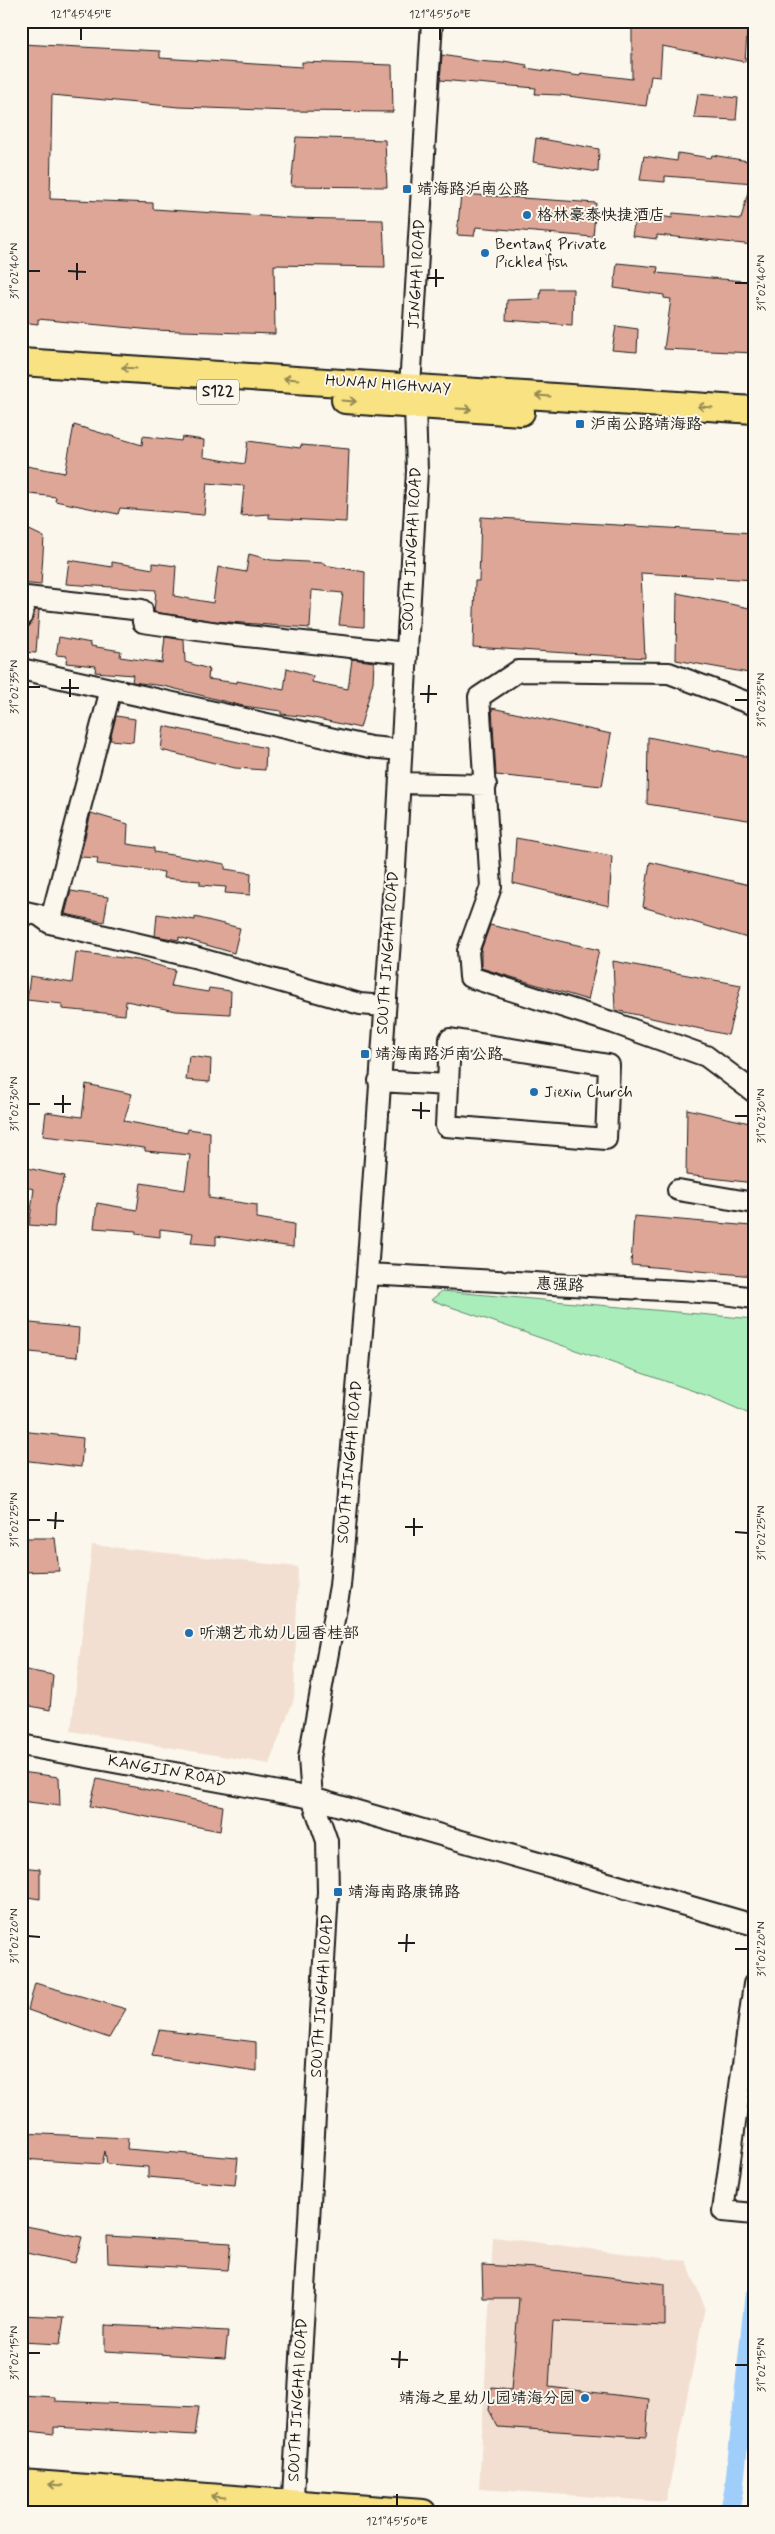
<svg xmlns="http://www.w3.org/2000/svg" width="775" height="2534" font-family="Mynerve,'LXGW WenKai TC',sans-serif">
	<rect width="100%" height="100%" fill="#fbf7ec"/>
	<filter id="ink" filterUnits="userSpaceOnUse"><feTurbulence type="fractalNoise" baseFrequency=".02" numOctaves="2"/><feDisplacementMap in="SourceGraphic" scale="10" xChannelSelector="R" yChannelSelector="G"/><feConvolveMatrix kernelMatrix="1 2 1 2 8 2 1 2 1" color-interpolation-filters="sRGB"/></filter>
	<g filter="url(#ink)">
		<path fill="#f2dfd2" d="M92,1545L298,1567L294,1699L269,1764L71,1731Z
			M493,2237L686,2261L705,2307L666,2502L479,2489Z"/>
		<path fill="#a9eeba" stroke="#62856b" d="M442,1291L754,1319V1416L711,1397L431,1300Z"/>
		<g fill="none" stroke-linecap="round" stroke-linejoin="round">
			<path stroke="#a0cefb" stroke-width="19" d="M729,2513L734,2489L754,2297"/>
		</g>
		<path fill="#dea697" stroke="#1c1c1c" d="M632,21H748L745,62L662,46L660,77L651,76L646,106L560,95L535,94L536,88L440,80L442,55L477,61L504,63V61L527,65L526,68L580,76L581,73L632,79Z
			M21,44L160,51V58L302,67V62L392,65L393,112L290,111L179,107L52,95L50,199L153,203V209L293,218L383,220L385,267L274,265L275,334L152,330L38,319V324L21,322Z
			M698,94L738,98L736,120L694,118Z
			M296,137L385,140L387,187L291,186Z
			M536,138L599,149L598,172L533,162Z
			M678,153L711,158L712,155L754,162V183L665,176V182L640,180L644,156L677,161Z
			M749,188H754V245L657,235V239L632,236L636,212L672,218L673,213L741,219Z
			M461,194L596,203L593,237L476,227L474,236L457,235Z
			M617,263L658,267L657,273L754,282V353L664,349L671,299L664,298V295L614,288Z
			M541,289H573L572,325L506,320L507,300L540,299Z
			M616,326L638,329L637,352L612,350Z
			M74,425L142,445L143,436L181,441L182,437L204,440L203,457L245,464L248,441L300,448L301,445L349,449L346,522L269,518V514L241,516L244,486L207,483L204,515L120,508L118,514L55,501L56,497L21,493V465L65,473Z
			M481,517L754,533V580L641,573L645,658L473,647L475,581H479Z
			M21,526L44,537L41,585L21,583Z
			M249,554L271,560L324,563V565L365,572L364,627L339,625L343,593L312,590L310,628L215,621L154,612L156,590L66,584L69,560L112,567V562L153,569V563L176,566L174,596L213,603L218,567L246,572Z
			M677,593L754,609V674L676,660Z
			M35,610H39L36,653L22,652L25,629L32,621Z
			M59,637L91,643V646L121,651L120,657L162,663L165,637L184,640L185,662L209,669L208,679L237,683V681L284,690L287,668L313,676L312,682L348,689L352,659L374,662L373,682L360,728L309,717L281,714V711L243,706L164,686L132,682L133,675L95,672L96,666L66,663L67,656L56,655Z
			M492,708L611,734L602,786L496,775Z
			M116,716L135,719L133,742L110,740Z
			M164,726L266,748L265,770L235,768L161,750Z
			M648,737L754,758V821L647,804Z
			M91,813L128,824L127,844L154,848V852L225,864V869L251,873L250,895L225,893L226,887L200,885V881L163,878L164,872L97,864L98,858L80,857Z
			M516,838L612,856L609,906L513,883Z
			M650,862L754,886V940L643,907Z
			M71,891L108,897L104,922L65,914Z
			M157,914L195,920V917L240,928L234,953L179,937V940L155,936Z
			M490,925L599,950L588,1000L481,968V950Z
			M76,952L138,960L175,970L171,986L208,992L209,988L231,991L230,1014L176,1011L126,1001L125,1015L62,1009V1004L27,1000L30,976L72,983Z
			M613,961L741,985L728,1035L615,1010Z
			M189,1056L211,1059L210,1082L186,1080Z
			M86,1084L132,1094L124,1121L187,1133L188,1129L210,1132L209,1198L257,1205V1218L294,1224L293,1247L216,1236V1245L191,1243L193,1233L160,1229V1237L136,1234V1231L94,1228L97,1203L137,1210L141,1183L185,1190L190,1155L145,1151V1148L43,1136L46,1112L82,1117Z
			M687,1109L754,1124V1183L686,1175Z
			M22,1167L65,1176L55,1206L54,1227L29,1225L34,1189L21,1186Z
			M634,1216L751,1226L754,1276L631,1265Z
			M21,1322L79,1328L77,1357L21,1351Z
			M21,1431L83,1438L81,1467L21,1460Z
			M21,1538H55L59,1571L21,1572Z
			M21,1669L53,1675L50,1710L21,1704Z
			M21,1772L59,1777L60,1806L21,1801Z
			M97,1779L223,1806L220,1831L90,1806Z
			M21,1867L40,1869V1899L21,1896Z
			M35,1983L126,2009L109,2038L28,2010Z
			M159,2030L256,2042V2071L152,2056Z
			M21,2133L128,2138L127,2149L238,2158L235,2185L148,2177V2167L107,2164L105,2151L102,2164L21,2159Z
			M21,2225L82,2237L75,2263L21,2252Z
			M107,2236L231,2243L228,2270L108,2263Z
			M482,2265L537,2268L665,2284V2326L553,2321L549,2387L649,2399L646,2437L498,2427L489,2410L492,2388L511,2390L519,2298H483Z
			M21,2315L64,2317L60,2344L21,2342Z
			M105,2325L228,2331L225,2358L105,2351Z
			M21,2395L55,2397V2401L199,2407L195,2435L54,2427V2434L21,2430Z"/>
		<g fill="none" stroke-linecap="round" stroke-linejoin="round">
			<g stroke="#1c1c1c" stroke-width="24">
				<path id="minor" d="M21,618L26,597L142,610L143,622L218,633L407,653
					M21,669L370,747L401,750
					M754,705L669,673L518,671L479,697L491,887L468,951L470,977L614,1023L706,1056L754,1092
					M400,783L486,785
					M21,911L39,915L50,923L194,957L360,1004L384,1006
					M50,923L111,689
					M379,1081L448,1085L446,1126L606,1139L609,1065L450,1039L448,1085
					M678,1190L754,1203
					M367,1274L717,1293L754,1298
					M21,1745L312,1798L754,1925
					M754,1984L723,2211L754,2214
					M292,2513L328,1892L327,1841L312,1798L309,1758L340,1586L367,1274L395,867L417,471L415,406L410,387L432,21"/>
			</g>
			<g stroke="#1c1c1c" stroke-width="30">
				<path id="major" d="M21,362L754,410
					M345,400L521,412
					M21,2483L423,2513
					M21,2504L145,2513"/>
			</g>
			<use href="#minor" stroke="#fbf7ec" stroke-width="20"/>
			<use href="#major" stroke="#f8e281" stroke-width="26"/>
		</g>
		<defs><path id="oneway-shaft" d="M-6 0H5M1.5-3L5.5 0L1.5 3" fill="none" stroke-width="1.6" stroke-linecap="round" stroke-linejoin="round" transform="scale(1.25)"/></defs>
		<g stroke="#958954">
			<use href="#oneway-shaft" transform="translate(129 368) rotate(-176)"/>
			<use href="#oneway-shaft" transform="translate(291 379) rotate(-176)"/>
			<use href="#oneway-shaft" transform="translate(543 396) rotate(-176)"/>
			<use href="#oneway-shaft" transform="translate(349 401) rotate(4)"/>
			<use href="#oneway-shaft" transform="translate(705 407) rotate(-176)"/>
			<use href="#oneway-shaft" transform="translate(464 409) rotate(3)"/>
			<use href="#oneway-shaft" transform="translate(56 2485) rotate(-176)"/>
			<use href="#oneway-shaft" transform="translate(218 2497) rotate(-176)"/>
		</g>
	</g>
	<path fill="none" stroke="#1c1c1c" stroke-width="2" d="M81,40V28M440,40V28M28,271H40M68,271L86,272M427,278H444M77,280V263M735,283H748M436,287V269M28,687H40M61,688H79M420,694H437M70,697V679M735,700H748M428,703L429,685M28,1104H40M54,1104H71M412,1110L430,1111M63,1113V1095M735,1116H748M421,1119V1102M28,1520H40M47,1520L64,1521M405,1527H423M55,1529L56,1512M735,1532L748,1533M414,1536V1518M28,1936L40,1937M398,1943H415M735,1949H748M406,1952L407,1934M28,2353H40M391,2359L408,2360M735,2365H748M399,2368L400,2351M397,2506V2494"/>
	<g fill="#1f6fb2" stroke="#fbf7ec" stroke-width="2">
		<rect x="402" y="184" width="10" height="10" rx="2.5"/>
		<circle cx="527" cy="215" r="5"/>
		<circle cx="485" cy="253" r="5"/>
		<rect x="575" y="419" width="10" height="10" rx="2.5"/>
		<rect x="360" y="1049" width="10" height="10" rx="2.5"/>
		<circle cx="534" cy="1092" r="5"/>
		<circle cx="189" cy="1633" r="5"/>
		<rect x="333" y="1887" width="10" height="10" rx="2.5"/>
		<circle cx="585" cy="2398" r="5"/>
	</g>
	<g text-anchor="middle" dominant-baseline="central" stroke-width="4" stroke-linejoin="round" paint-order="stroke">
		<rect fill="#fbf7ec" stroke="#5f5e5a" stroke-width="1" x="197" y="379.5" width="42" height="25" rx="4"/>
		<g font-size="15" font-weight="bold" fill="#1c1c1c">
			<text x="218" y="392">S122</text>
		</g>
		<g font-size="16" fill="#1c1c1c" stroke="#fbf7ec" text-anchor="start">
			<text x="417" y="189">靖海路沪南公路</text>
			<text x="537" y="215">格林豪泰快捷酒店</text>
			<text x="495" y="244">Bentang Private<tspan x="495" dy="18">Pickled fish</tspan></text>
			<text x="590" y="424">沪南公路靖海路</text>
			<text x="375" y="1054">靖海南路沪南公路</text>
			<text x="544" y="1092">Jiexin Church</text>
			<text x="199" y="1633">听潮艺术幼儿园香桂部</text>
			<text x="348" y="1892">靖海南路康锦路</text>
			<text x="575" y="2398" text-anchor="end">靖海之星幼儿园靖海分园</text>
		</g>
		<g font-size="16" fill="#1c1c1c" stroke="#fbf7ec">
			<text transform="translate(417 274) rotate(-87)">JINGHAI ROAD</text>
			<text transform="translate(388 385) rotate(4)">HUNAN HIGHWAY</text>
			<text transform="translate(412 549) rotate(-87)">SOUTH JINGHAI ROAD</text>
			<text transform="translate(388 953) rotate(-86)">SOUTH JINGHAI ROAD</text>
			<text transform="translate(560 1285) rotate(3)">惠强路</text>
			<text transform="translate(350 1462) rotate(-85)">SOUTH JINGHAI ROAD</text>
			<text transform="translate(167 1771) rotate(10)">KANGJIN ROAD</text>
			<text transform="translate(322 1996) rotate(-86)">SOUTH JINGHAI ROAD</text>
			<text transform="translate(298 2400) rotate(-87)">SOUTH JINGHAI ROAD</text>
		</g>
	</g>
	<rect width="775" height="2534" fill="none" stroke="#fbf7ec" stroke-width="55"/>
	<rect x="28" y="28" width="720" height="2478" fill="none" stroke="#1c1c1c" stroke-width="2"/>
	<g font-size="12" text-anchor="middle" fill="#1c1c1c">
		<text x="81" y="18">121°45'45"E</text>
		<text x="440" y="18">121°45'50"E</text>
		<text transform="translate(14 271) rotate(-90)" y="4">31°02'40"N</text>
		<text transform="translate(761 283) rotate(-90)" y="4">31°02'40"N</text>
		<text transform="translate(14 687) rotate(-90)" y="4">31°02'35"N</text>
		<text transform="translate(761 700) rotate(-90)" y="4">31°02'35"N</text>
		<text transform="translate(14 1104) rotate(-90)" y="4">31°02'30"N</text>
		<text transform="translate(761 1116) rotate(-90)" y="4">31°02'30"N</text>
		<text transform="translate(14 1520) rotate(-90)" y="4">31°02'25"N</text>
		<text transform="translate(761 1533) rotate(-90)" y="4">31°02'25"N</text>
		<text transform="translate(14 1936) rotate(-90)" y="4">31°02'20"N</text>
		<text transform="translate(761 1949) rotate(-90)" y="4">31°02'20"N</text>
		<text transform="translate(14 2353) rotate(-90)" y="4">31°02'15"N</text>
		<text transform="translate(761 2365) rotate(-90)" y="4">31°02'15"N</text>
		<text x="397" y="2525">121°45'50"E</text>
	</g>
</svg>
